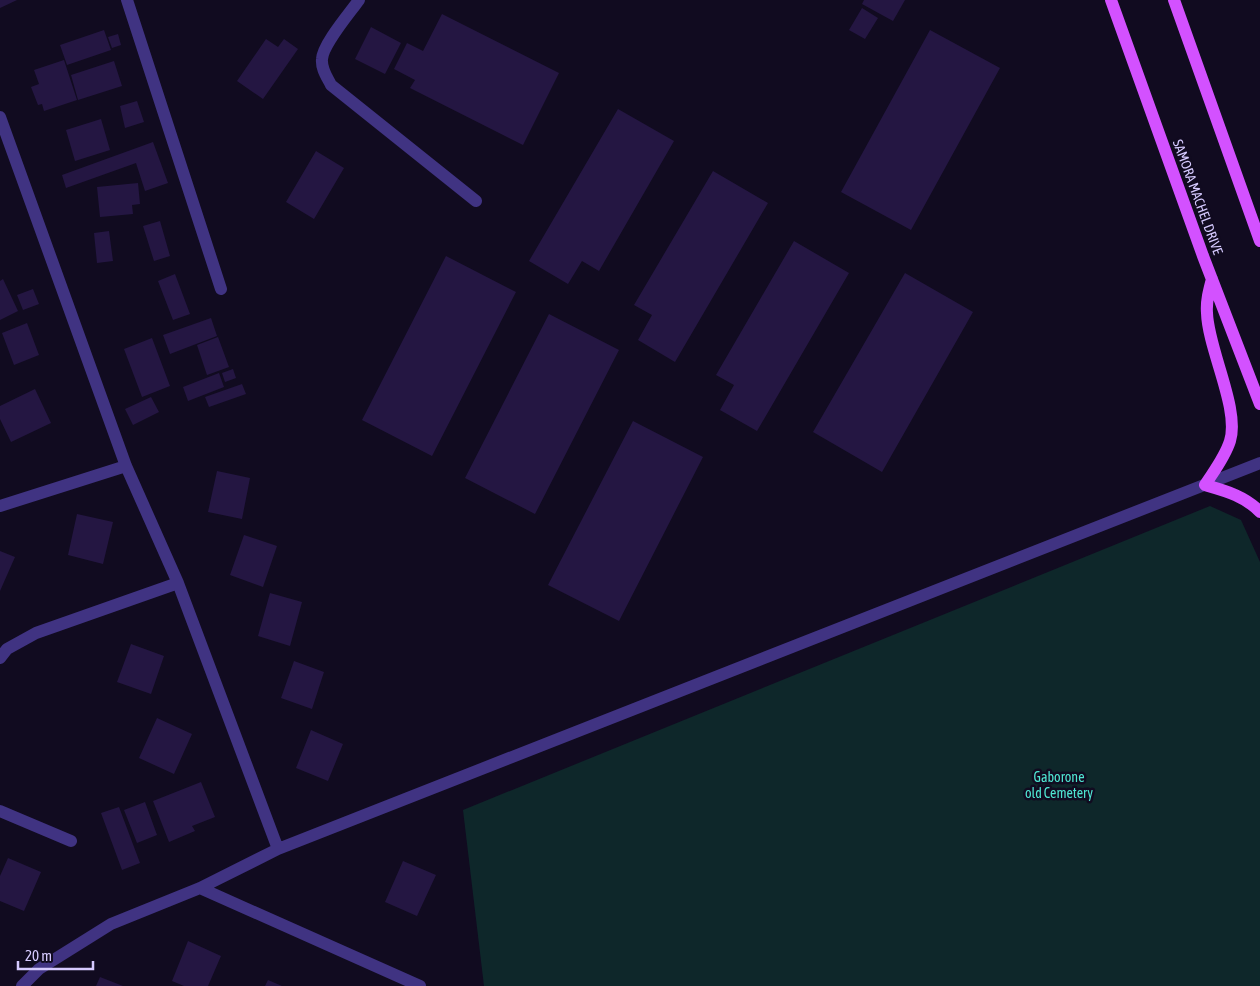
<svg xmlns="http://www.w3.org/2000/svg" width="1260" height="986" font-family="'Asap Condensed',sans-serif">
	<rect width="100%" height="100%" fill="#110b20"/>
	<path fill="#0e272a" d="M1210,506L1241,520L1260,562V986H484L463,810Z"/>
	<path fill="#241642" d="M0,0H17L0,8Z
		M864,0H905L893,21L862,4Z
		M862,8L878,18L865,39L849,30Z
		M442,14L559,73L523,145L410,88L415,80L394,69L407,43L423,51Z
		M371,27L401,43L385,74L355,59Z
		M104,30L111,50L67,65L60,45Z
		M930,30L1000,68L911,230L841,192Z
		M118,34L121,45L112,48L108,37Z
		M266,39L278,47L284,39L298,49L263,99L237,81Z
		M64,60L77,100L44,111L42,104L38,105L31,87L39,84L34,70Z
		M114,61L122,86L78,100L71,75Z
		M137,101L144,122L125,128L120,106Z
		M618,109L674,141L599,271L582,261L568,284L529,261Z
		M101,119L110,150L75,161L66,130Z
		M153,142L168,183L145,191L136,163L66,188L62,175Z
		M316,151L344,168L314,219L286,202Z
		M713,171L768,203L675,362L638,340L652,315L634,305Z
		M138,183L140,204L132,205L133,214L100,217L97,187Z
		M160,221L170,256L154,261L143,226Z
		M109,231L113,261L97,263L94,233Z
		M794,241L849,273L757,431L720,410L734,385L716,375Z
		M446,256L516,292L432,456L362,420Z
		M905,273L973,312L882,472L813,432Z
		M175,274L190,314L173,320L158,281Z
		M3,279L18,311L0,320V281Z
		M33,289L39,304L23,310L17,295Z
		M549,314L619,350L535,514L465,478Z
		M211,318L217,336L170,354L163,335Z
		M27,323L39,355L14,365L2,333Z
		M218,337L229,367L207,375L197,345Z
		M152,338L170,386L142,397L124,349Z
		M233,369L236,378L225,382L222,373Z
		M219,373L224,387L188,401L183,387Z
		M242,384L246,394L209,407L205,397Z
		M35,389L51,423L11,442L0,419V406Z
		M151,397L159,412L133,425L125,409Z
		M633,421L703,457L619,621L548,585Z
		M217,471L250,478L242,519L208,512Z
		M77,514L113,522L103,564L68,555Z
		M244,535L277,546L263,587L230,575Z
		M0,551L15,557L0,591Z
		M270,593L302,602L290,646L258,636Z
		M131,644L164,656L151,694L117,682Z
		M294,661L324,672L312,709L281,698Z
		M157,718L192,734L174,774L139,758Z
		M311,730L343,744L328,781L296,768Z
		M201,782L215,817L192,826L195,831L169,842L153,801Z
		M145,802L157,835L137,843L124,810Z
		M119,807L140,863L122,870L101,813Z
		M8,858L41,872L24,911L0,901V876Z
		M403,861L436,875L417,916L385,902Z
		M188,941L221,956L208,986H184L172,981Z
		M100,977L123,986H96Z
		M268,980L282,986H265Z"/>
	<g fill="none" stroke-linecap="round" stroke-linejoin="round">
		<path stroke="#403382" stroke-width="12" d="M127,0L221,289
			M359,0C349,14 323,44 322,59C321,69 327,77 331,85L476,201
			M0,117L126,466L178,583L278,849
			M0,506L126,466
			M0,658L7,649L36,633L178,583
			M0,811L71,841
			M200,888L420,986
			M22,986L39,969L111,924L200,888L278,849L1260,463"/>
		<path stroke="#d351ff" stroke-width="12" d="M1111,0L1203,256L1260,404
			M1174,0L1260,241
			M1212,279C1209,290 1206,301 1207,313C1208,349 1240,409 1230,441C1225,457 1214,471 1205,485C1226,491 1245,496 1260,512"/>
	</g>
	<g text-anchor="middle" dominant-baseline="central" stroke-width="5" stroke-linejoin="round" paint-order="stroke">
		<g font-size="14" fill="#d6caff" stroke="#110b20">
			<text transform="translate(1198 197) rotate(70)">SAMORA MACHEL DRIVE</text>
		</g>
		<g font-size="14" fill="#4fe6d2" stroke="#110b20">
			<text x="1059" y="777">Gaborone<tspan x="1059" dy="16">old Cemetery</tspan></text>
		</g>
	</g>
	<path d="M18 961v8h75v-8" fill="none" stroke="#d6caff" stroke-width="2.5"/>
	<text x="25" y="961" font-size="15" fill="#d6caff" stroke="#110b20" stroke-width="4" paint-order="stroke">20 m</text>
</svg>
